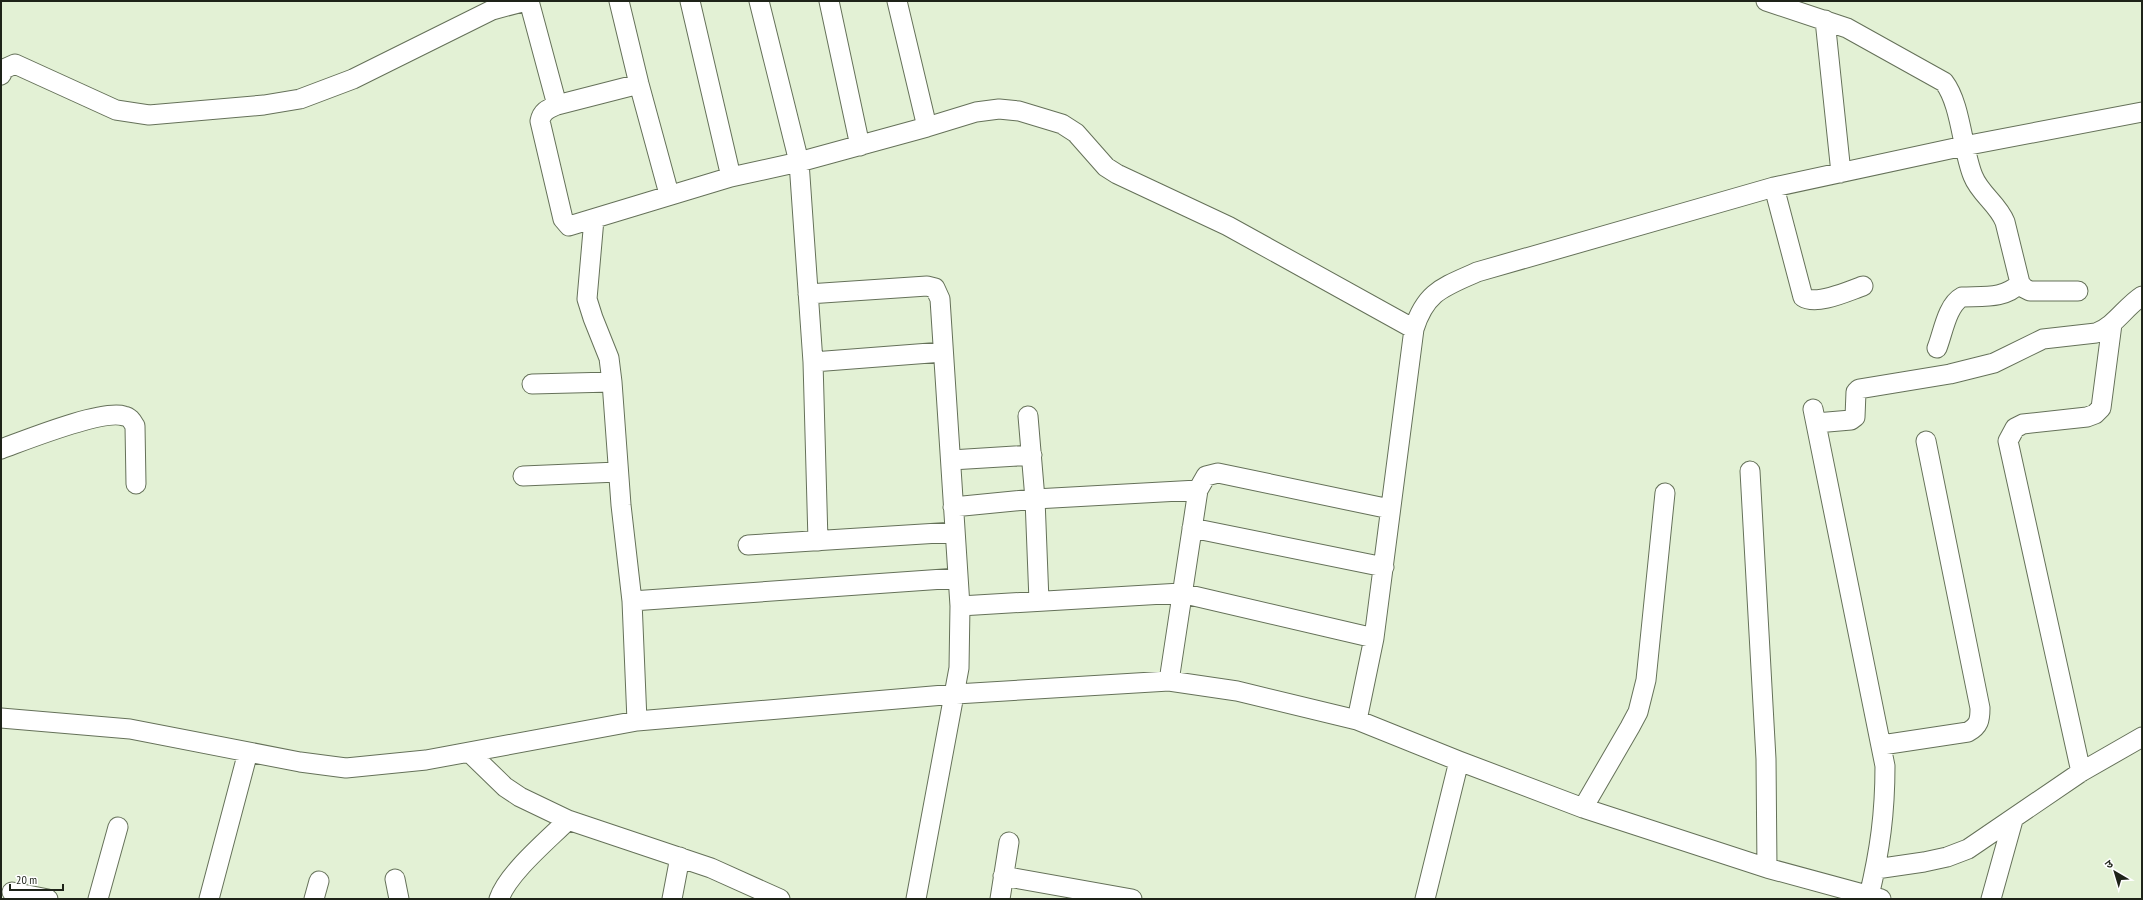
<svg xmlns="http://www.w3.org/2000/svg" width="2143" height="900" font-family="'PT Sans Narrow','Noto Sans Devanagari',sans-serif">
	<rect width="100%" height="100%" fill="#e3f1d5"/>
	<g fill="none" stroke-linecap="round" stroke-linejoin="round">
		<g stroke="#657159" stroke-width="21">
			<path id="minor" d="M529,1L557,105
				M619,1L639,84L669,194
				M690,1L731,177
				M759,1L799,162L813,362L818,541
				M829,1L860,146
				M897,1L927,127
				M1766,1L1847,28L1944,82C1961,104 1962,149 1973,176C1980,194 1998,204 2005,222L2020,283L2024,288L2030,291H2078
				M1825,20L1841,173
				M1,75L4,69L15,64L116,110L149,115L264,105L300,99L353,79L492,10L526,1
				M639,84L557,105C548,109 542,111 540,121L563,219L569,226L731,177L799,162L927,127L976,112L999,109L1019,111L1062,124L1076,133L1106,167L1117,174L1228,226L1414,329
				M1774,187L1803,297C1817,306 1848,291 1863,286
				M594,219L587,299L593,318L609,358L612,382L621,505L632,601L637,721
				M808,294L927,286L935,288L940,299L960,606L959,668L916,899
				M1937,348C1943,333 1947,305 1962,297C1984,296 2005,299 2020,283
				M813,362L943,352
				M532,384L612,382
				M1813,409L1885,766C1885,813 1880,850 1869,896
				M1028,416L1035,499L1039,601
				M1816,423L1851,420L1855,417L1856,392L1859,389L1950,374L1994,363L2043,339L2096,333C2115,326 2125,307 2142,296
				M1,449C26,440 102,409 124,416C130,417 132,421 135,426L136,484
				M951,460L1032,455
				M1750,471L1766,759L1767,868
				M523,476L618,472
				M953,507L1035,499L1198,490
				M1192,528L1384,567
				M748,545L955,532
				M632,601L958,578
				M960,606L1181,593L1374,638
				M1169,681L1198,490L1206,476L1218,473L1390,509
				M1,718L130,729L300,762L346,768L426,760L637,721L956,694L1169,681L1237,691L1357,720L1459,761L1583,808L1767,868L1881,899
				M1357,720L1374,638L1414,329C1426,291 1444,287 1477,272L1774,187L1964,146L2142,112
				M1882,745L1968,732C1979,726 1980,720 1980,708L1926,441
				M469,752L505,787L520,797L568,820L711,868L780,899
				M2081,772L2008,441L2015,428L2023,424L2087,417L2095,414L2101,408L2112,324
				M1583,808L1630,727L1638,712L1646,680L1665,493
				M1876,869L1924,862L1947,857L1968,849L2081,772L2142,737
				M1003,876L1132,899
				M395,879L399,899
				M12,892L48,899
				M98,899L118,827
				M209,899L248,752
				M314,899L319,881
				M499,899C508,873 548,840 568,820
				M672,899L680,857
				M1000,899L1009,842
				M1425,899L1459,761
				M1991,899L2013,820"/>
		</g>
		<use href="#minor" stroke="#fff" stroke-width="19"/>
	</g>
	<rect width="2143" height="900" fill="none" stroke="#1e2319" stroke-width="4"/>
	<g transform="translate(2115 872) rotate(322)" stroke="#ffffff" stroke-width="3" paint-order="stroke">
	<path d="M0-3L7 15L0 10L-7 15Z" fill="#1e2319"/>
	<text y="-6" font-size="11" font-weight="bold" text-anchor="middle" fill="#1e2319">उ</text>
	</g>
	<path d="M10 884v6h53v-6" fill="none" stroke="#1e2319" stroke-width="2"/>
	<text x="16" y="884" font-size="12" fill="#1e2319" stroke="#ffffff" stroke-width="3" paint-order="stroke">20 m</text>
</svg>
